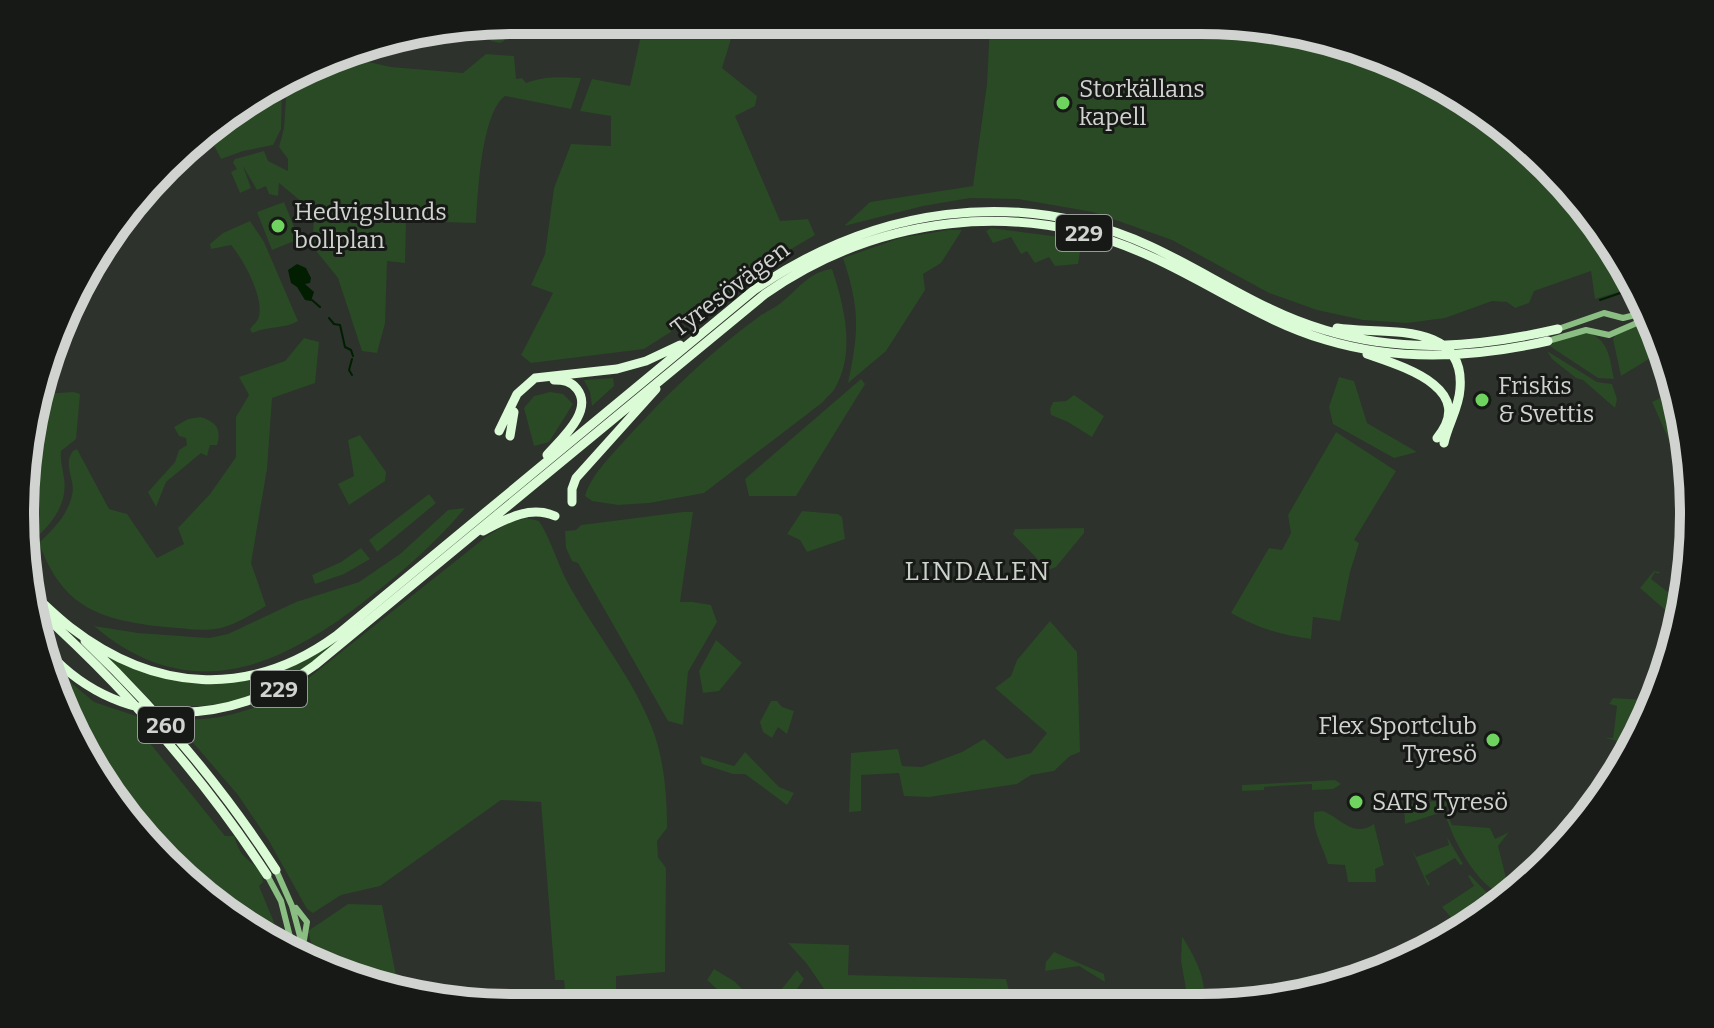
<svg xmlns="http://www.w3.org/2000/svg" width="1714" height="1028" font-family="Bitter,serif">
	<rect width="100%" height="100%" fill="#2d322c"/>
	<path fill="#2a4925" d="M514,20H523L521,24L512,23L504,41L500,43L491,41L489,24Z
		M644,21H740L731,39L722,68L757,96L755,106L735,116L780,221L808,219L815,235L761,267L711,306L644,349L531,363L521,355L553,293L531,285L545,254L554,188L571,144L611,146V116L580,111L592,79L630,86Z
		M990,23L1264,24L1389,57L1500,122L1628,267L1635,287L1595,299L1591,271L1534,291L1529,303L1515,308L1507,302L1492,301L1445,318L1407,323L1363,320L1317,310L1269,293L1172,240L1093,212L1018,199L970,198L923,206L844,226L870,202L973,186L987,84Z
		M349,50L351,58L391,67L463,73L486,54L514,56L516,79L522,78L526,83C544,76 560,77 581,78L571,109L505,96C481,114 478,193 476,223L406,221L405,263L387,261L385,323L377,353L362,351L338,278L317,252L313,237L314,212L279,183L278,196L269,194L266,186L257,190L243,166L251,188L240,193L231,172L237,169L233,163L235,159L264,151L268,161L288,171V159L279,147L284,128L287,83Z
		M282,86L281,129L273,145L243,151L221,159L206,130L214,122Z
		M284,202L299,239L272,250L257,212Z
		M250,221L264,242L298,321C285,329 267,326 252,333L250,329C252,326 256,323 258,319C266,300 243,259 231,245L211,249L210,244L223,233Z
		M991,228L1082,240L1078,264L1055,266L1049,257L1035,263L1027,251L1021,254L1011,237L993,243L986,231Z
		M948,230H962L941,263L923,274L925,290L886,351L848,383C859,331 860,309 843,258L900,238Z
		M832,269C844,305 856,352 835,388C832,394 827,396 823,402L704,493L649,503L618,505L592,501L585,496C591,475 610,457 624,441C666,395 710,352 761,315C768,311 776,307 782,302C798,289 810,271 832,269Z
		M1639,324H1647L1657,354L1621,376L1613,339L1617,332Z
		M1584,331C1609,339 1609,355 1614,379L1598,378L1548,345Z
		M304,338L319,342L315,383L272,398L267,469L251,563L266,606C252,614 237,624 221,628C203,632 183,628 165,627C101,620 63,609 39,543C53,529 68,515 72,495C76,479 62,465 73,451L77,449L109,509L127,514L157,558L184,544L178,528L210,494L236,457V417L249,395L239,377L285,361Z
		M1547,351L1597,382L1612,384L1617,399L1615,408L1583,380L1576,378L1552,359Z
		M1339,377L1354,381L1367,423L1417,452L1394,458L1333,424L1329,407Z
		M613,378L614,386L592,406L590,392L584,380Z
		M861,379L865,384L796,496H749L745,479Z
		M74,392L80,394L76,439L61,451C60,461 63,469 64,478C68,501 54,521 38,536H29L23,529L20,514L40,394Z
		M550,392L563,394L573,404L549,442L534,446L524,408L534,396Z
		M1671,393L1684,433L1669,440L1652,402Z
		M1074,395L1104,416L1092,437L1068,422L1051,415L1050,409L1053,402L1066,401Z
		M201,417C216,422 222,429 217,445H210L207,456L201,453L166,482L156,507L148,492L175,462L179,450L187,445L186,438L179,436L174,427L188,419Z
		M1336,432L1396,471L1354,540L1359,543L1350,572L1340,621L1313,617L1311,639C1281,635 1257,628 1231,613L1269,548L1282,550L1291,533L1288,515Z
		M360,435L386,472L385,481L349,505L338,484L354,476L348,440Z
		M534,476L536,478C484,521 432,564 381,606C347,634 313,667 274,687C236,706 197,708 156,706L101,650C176,690 225,696 304,661Z
		M429,494L436,503L377,552L369,540Z
		M465,508C436,543 401,573 366,600C279,668 189,707 94,626L138,633L209,638L228,634L296,602L359,582L400,554L448,510Z
		M802,511L838,514L842,517L845,539L807,552L800,540L787,534Z
		M683,512H693L680,602H693L711,605L717,622L688,672L683,725L668,721L578,563L572,561L566,548L565,531L576,530L581,525Z
		M527,518L539,521C552,541 558,566 570,587C596,633 631,676 651,725C664,757 667,794 667,828L657,841L658,857L666,868L665,972L616,976V990L605,997L604,1004H566L564,980H555L541,802L501,800L380,886L341,895L313,913L307,909L269,841L238,795L177,724L175,718C217,724 254,709 291,692L487,536L510,522Z
		M1084,528V533L1056,567L1048,570L1013,534L1015,529Z
		M361,548L370,559L344,574L315,584L312,575L341,562Z
		M1654,571L1660,572L1658,574L1655,572L1651,579L1677,599L1680,598L1679,617L1671,615L1640,588Z
		M1050,621L1077,652L1080,752L1070,756L1054,771L1031,775L1017,784L929,797L904,796L899,773L861,775V811L849,812L851,753L898,749L902,766L922,767L962,752L984,739L1007,759L1031,753L1047,733L995,688L1011,676L1017,660Z
		M716,640L742,663L719,691L703,693L699,671Z
		M44,660L94,702L142,718L148,733L149,742L225,836H234C236,841 239,851 243,855C252,865 261,867 263,882L259,886L278,932L270,939L214,906L104,789L46,672Z
		M1613,698L1648,700L1644,709H1637L1636,724L1627,743L1605,738H1613L1617,706L1609,704Z
		M771,701H777L782,707L794,711L787,734L778,727L772,738L763,732L760,722Z
		M745,752L779,787L794,793L787,805L745,774H733L702,764L700,756L734,766Z
		M1335,780L1341,784L1333,789L1312,790V784L1276,786L1264,787V790L1242,791V785Z
		M1436,801L1439,813L1405,824L1404,808L1408,804Z
		M1445,801L1448,802L1445,809L1452,825L1490,828L1495,839L1509,832L1498,846L1507,882L1512,884L1500,895C1470,876 1454,840 1442,807Z
		M1323,811C1342,819 1353,838 1374,824L1384,865L1375,869L1376,882H1348L1345,865L1328,864C1323,846 1312,832 1314,812Z
		M1447,837L1463,864L1460,865L1455,858L1425,876L1430,884L1428,886L1411,848L1416,857L1449,845Z
		M1470,875L1493,899L1491,901L1483,894L1458,920L1464,927L1461,929L1442,907L1474,886L1468,876Z
		M348,904L382,905L399,990L325,971L317,966L308,931Z
		M1182,936C1198,963 1205,975 1205,1007H1189L1181,961Z
		M788,943L849,945L848,975L1006,979L1013,1006L865,1005L859,998L848,1005H835L807,964Z
		M1054,952L1104,974L1105,982L1079,966L1045,971L1046,962Z
		M714,969L734,981L754,1001V1005H734L707,980Z
		M797,970L804,979L794,993L804,1005H781V990Z
		M451,987V1004L400,991Z"/>
	<path fill="#011f00" d="M297,264L306,268L311,278L310,283L305,284L314,292L311,301L305,300L297,287L291,283L288,270Z"/>
	<g fill="none" stroke-linecap="round" stroke-linejoin="round">
		<path stroke="#011f00" stroke-width="2" d="M312,300L320,307
			M1600,300L1635,288
			M329,318L334,324L340,325L345,347L351,350L353,356
			M352,375L349,370L352,359"/>
		<path stroke="#8abe82" stroke-width="6" d="M1558,329L1604,313L1623,318L1643,313
			M1548,341L1586,330L1609,335L1646,319
			M276,870L292,906L306,959
			M267,875L281,901L294,953
			M296,908L307,922L304,940"/>
		<path stroke="#dbfbd6" stroke-width="9" d="M1337,328C1381,335 1466,319 1460,389C1459,408 1448,424 1444,443
			M1367,354C1401,366 1478,388 1437,438
			M499,431L517,394L535,378L617,369L646,361L680,345
			M510,436L514,412
			M547,455C561,439 594,411 577,389C571,381 563,380 554,380
			M572,502V489L576,478L656,389
			M483,531C506,519 530,505 555,516
			M33,594C45,605 57,617 70,627C154,692 249,699 336,636L754,290C873,208 1016,185 1150,246C1209,273 1262,312 1325,330C1404,354 1479,347 1558,329
			M36,608C125,688 202,775 267,875
			M85,641C157,710 222,786 276,870
			M42,645C115,733 229,729 315,665L765,294C877,216 1019,198 1145,254C1207,281 1261,321 1326,340C1399,362 1474,358 1548,341"/>
	</g>
	<g fill="#6fd360" stroke="#171916" stroke-width="3">
		<circle cx="1063" cy="103" r="8"/>
		<circle cx="278" cy="226" r="8"/>
		<circle cx="1482" cy="400" r="8"/>
		<circle cx="1493" cy="740" r="8"/>
		<circle cx="1356" cy="802" r="8"/>
	</g>
	<g text-anchor="middle" dominant-baseline="central" stroke-width="6" stroke-linejoin="round" paint-order="stroke">
		<g fill="#171916" stroke="#989b98" stroke-width="2">
			<rect x="1056" y="215" width="56" height="36" rx="6"/>
			<rect x="251" y="671" width="56" height="36" rx="6"/>
			<rect x="138" y="707" width="56" height="36" rx="6"/>
		</g>
		<g font-size="22" font-weight="bold" fill="#d0d3cf">
			<text x="1084" y="233">229</text>
			<text x="279" y="689">229</text>
			<text x="166" y="725">260</text>
		</g>
		<g font-size="24" fill="#d0d3cf" stroke="#171916" text-anchor="start">
			<text x="1079" y="89">Storkällans<tspan x="1079" dy="28">kapell</tspan></text>
			<text x="294" y="212">Hedvigslunds<tspan x="294" dy="28">bollplan</tspan></text>
			<text x="1498" y="386">Friskis<tspan x="1498" dy="28">&amp; Svettis</tspan></text>
			<text x="1477" y="726" text-anchor="end">Flex Sportclub<tspan x="1477" dy="28">Tyresö</tspan></text>
			<text x="1372" y="802">SATS Tyresö</text>
		</g>
		<g font-size="24" fill="#d0d3cf" stroke="#171916">
			<text transform="translate(730 289) rotate(-37)">Tyresövägen</text>
		</g>
		<g font-size="26" letter-spacing="2" fill="#cad2c9" stroke="#171916">
			<text x="978" y="571">LINDALEN</text>
		</g>
	</g>
	<path d="M0 0H1714V1028H0ZM514 34H1200A480 480 0 0 1 1680 514V514A480 480 0 0 1 1200 994H514A480 480 0 0 1 34 514V514A480 480 0 0 1 514 34Z" fill="#171916" fill-rule="evenodd"/>
	<path fill="none" stroke="#d0d3cf" stroke-width="10" d="M514 34H1200A480 480 0 0 1 1680 514V514A480 480 0 0 1 1200 994H514A480 480 0 0 1 34 514V514A480 480 0 0 1 514 34Z"/>
</svg>
